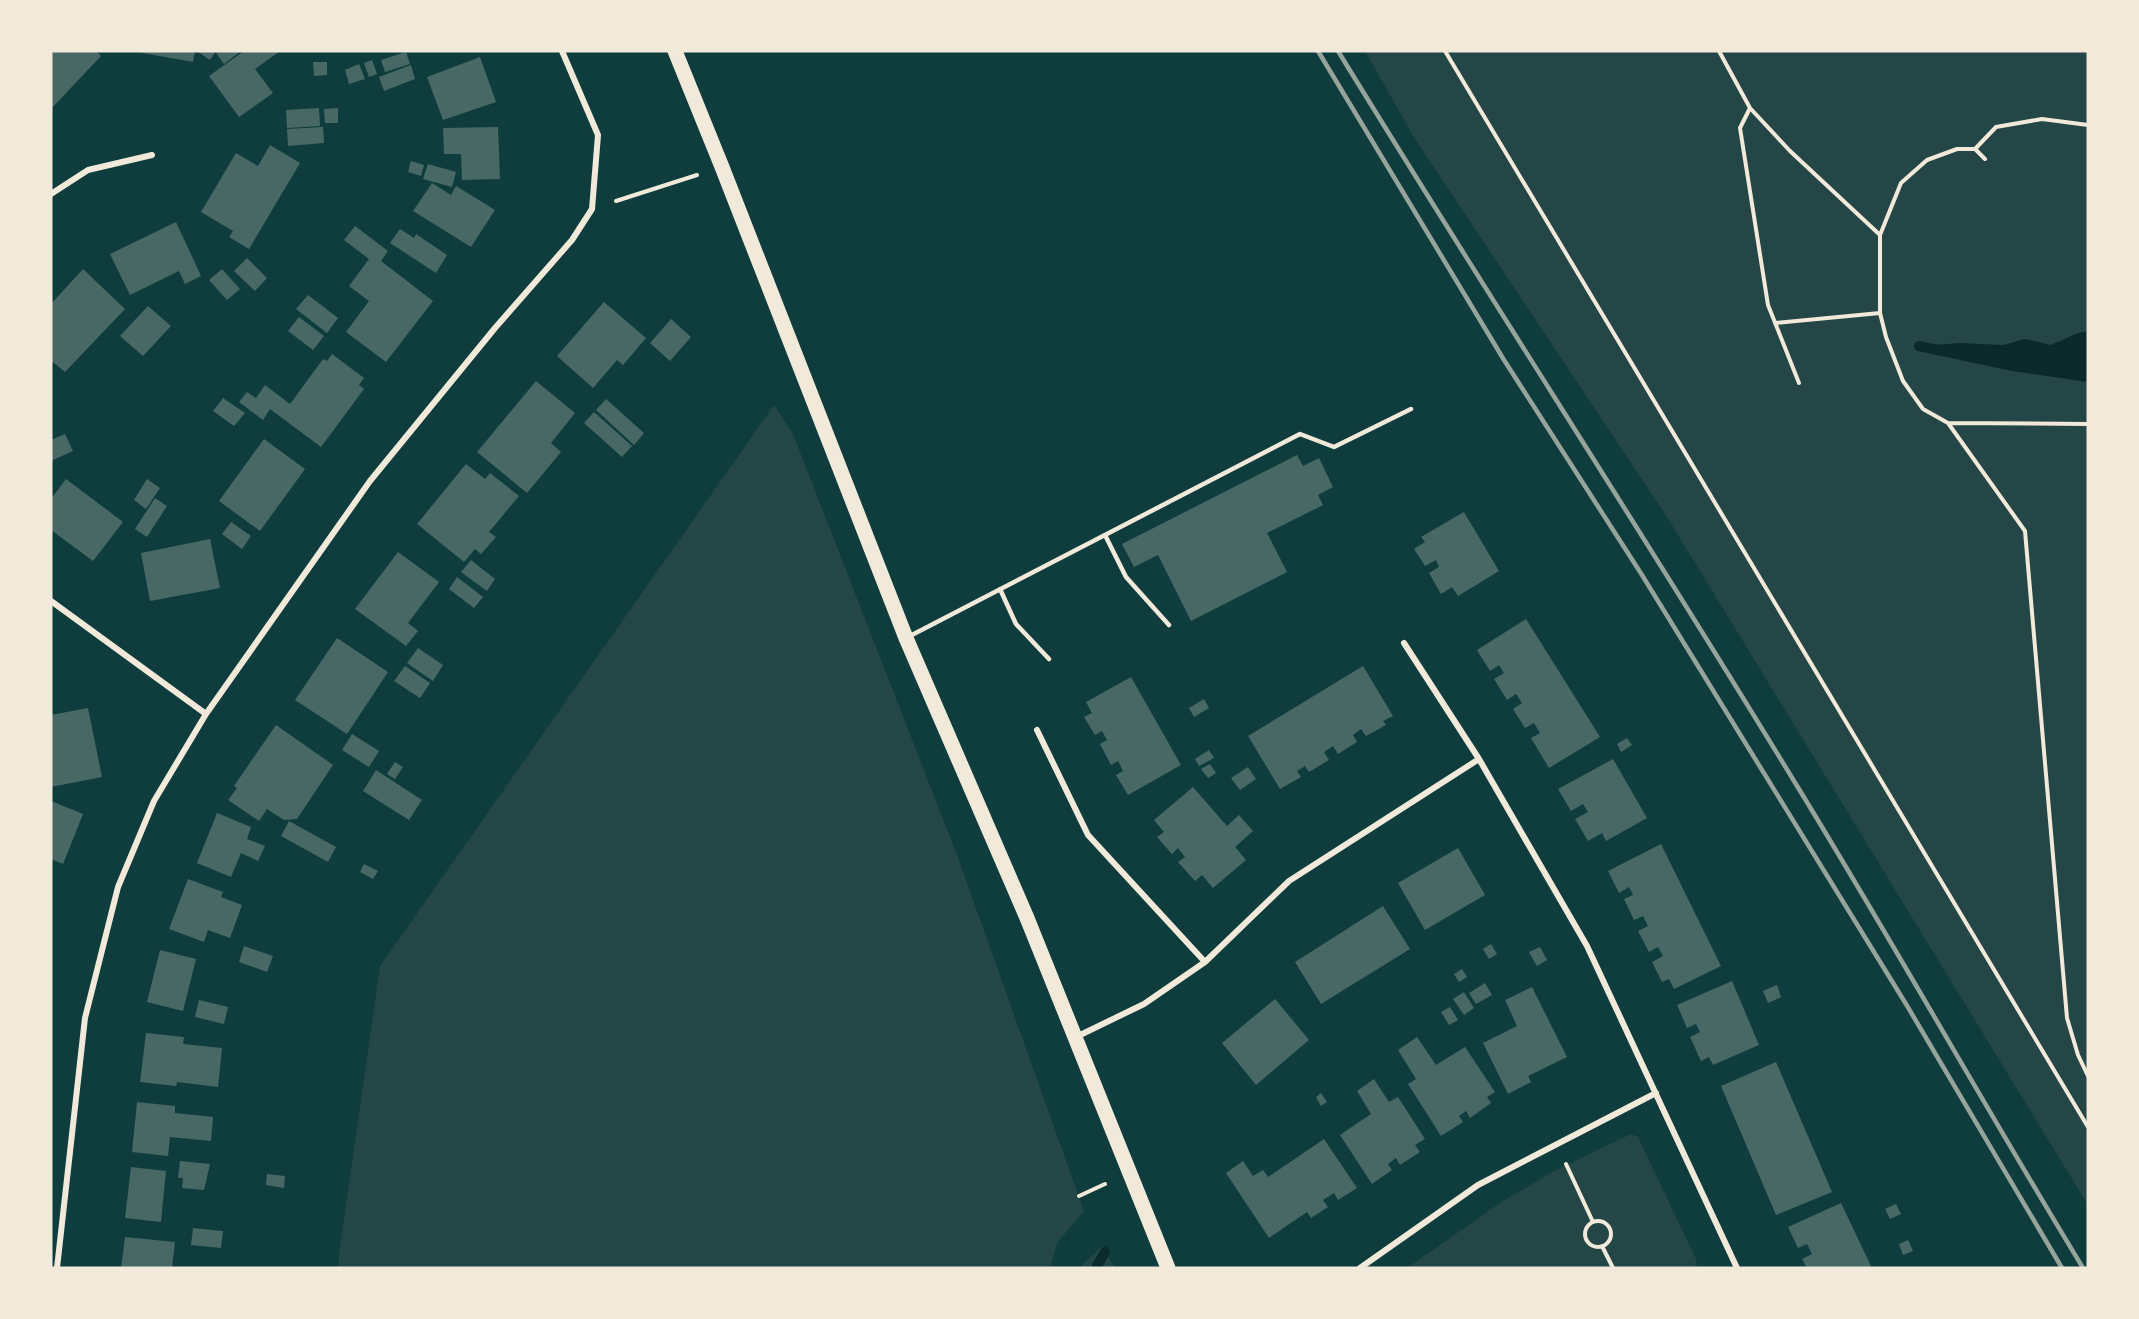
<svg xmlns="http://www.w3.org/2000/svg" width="2139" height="1319" font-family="'Open Sans',sans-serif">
	<rect width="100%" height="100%" fill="#0f3d3e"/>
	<path fill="#244646" d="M1365,51H2088V1205L1667,517L1415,139Z
		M774,405L793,434L957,855L1084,1211L1057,1243L1051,1265L1057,1268H339V1254L380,966Z
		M1631,1134L1638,1137L1696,1259L1697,1266L1692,1268H1407L1503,1201L1554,1171Z
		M1101,1247L1115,1268H1079Z"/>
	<path fill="#0a2a2b" d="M2088,331V377L2013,366L1919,346L1961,343L2003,345L2025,339L2051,345L2078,333Z"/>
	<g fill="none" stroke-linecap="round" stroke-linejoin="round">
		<path stroke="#0a2a2b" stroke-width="10" d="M1919,346L2013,366L2088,377
			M1096,1268L1105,1252"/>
	</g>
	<path fill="#486865" d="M51,51H96L101,56L51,109Z
		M132,51H195L193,62Z
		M197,51H216L210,60Z
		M218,51H241L224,64L216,53Z
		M244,51H280L255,69L273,93L239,117L209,76Z
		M406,52L410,64L385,72L381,60Z
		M480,57L496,102L443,120L427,77Z
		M372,60L377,74L369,77L364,63Z
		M313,62H327V75L314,76Z
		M359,64L365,79L349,84L345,70Z
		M411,65L415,79L384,91L379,77Z
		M319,108L320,126L287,128L286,110Z
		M338,108V123H325L324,109Z
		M323,127L324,143L288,146L287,129Z
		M498,127L500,179L462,180L461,154H444L443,128Z
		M270,145L300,163L249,249L229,237L233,231L201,212L236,153L258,166Z
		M411,161L424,165L421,176L408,172Z
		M428,164L456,172L452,187L423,179Z
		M432,183L451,195L456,186L495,210L471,247L413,211Z
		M176,222L201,276L185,284L179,271L130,295L110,254Z
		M355,226L388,251L381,261L433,301L386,362L346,332L369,301L349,286L369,259L344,240Z
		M400,229L414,238L416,234L447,255L436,273L390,243Z
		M247,258L267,278L255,291L234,271Z
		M83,269L125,309L65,372L53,362L51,365V304Z
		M222,269L240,289L227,300L209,280Z
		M308,295L338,318L327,333L296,309Z
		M604,302L646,338L623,365L617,360L593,388L557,356Z
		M148,306L171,326L143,356L120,336Z
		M299,317L324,336L313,350L288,331Z
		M671,319L691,337L670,361L650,343Z
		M332,354L364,378L359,385L364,389L321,447L270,409L263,420L239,402L247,392L256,398L265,385L290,404L323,359L327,361Z
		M536,381L575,413L551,443L561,452L527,493L477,452Z
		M223,398L245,413L234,426L213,411Z
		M606,399L644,433L634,445L596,410Z
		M594,412L632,446L622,457L584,423Z
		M65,434L73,451L51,461V440Z
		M264,439L305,469L260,531L219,501Z
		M1297,455L1303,466L1319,458L1333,487L1318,495L1323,505L1267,533L1287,572L1191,621L1158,555L1134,567L1122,544Z
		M466,464L485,479L490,473L519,496L489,532L496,537L481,554L475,549L464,562L417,524Z
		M66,479L123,522L93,561L51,530V499Z
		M147,479L160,488L146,509L134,500Z
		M155,498L167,506L147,537L135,529Z
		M1464,512L1499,571L1458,596L1452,587L1441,594L1429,573L1439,567L1436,560L1425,566L1414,549L1425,542L1421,537Z
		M231,522L251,536L242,549L222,534Z
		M210,539L220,588L150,601L141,553Z
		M398,552L439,582L408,623L418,631L406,646L355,609Z
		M471,560L495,579L487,591L461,572Z
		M457,577L483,597L474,608L449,589Z
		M1526,619L1600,737L1549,768L1531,738L1540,733L1534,723L1525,728L1513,709L1522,703L1516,694L1507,700L1494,679L1504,673L1499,665L1490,671L1477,650Z
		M337,638L388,672L347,734L295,700Z
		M418,648L443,665L433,681L407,663Z
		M405,666L430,683L420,698L394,681Z
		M1363,666L1393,716L1383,721L1386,725L1366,736L1361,729L1353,735L1357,742L1338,754L1333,746L1324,752L1329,760L1309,772L1305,766L1297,771L1301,777L1280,789L1248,736Z
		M1131,677L1181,765L1128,795L1116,775L1123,771L1118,761L1111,765L1100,744L1107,740L1102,731L1095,735L1084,717L1092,713L1086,702Z
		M1204,699L1209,708L1194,717L1189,708Z
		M88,708L102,777L51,787V715Z
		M276,725L333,765L297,819L284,820L267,809L259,821L228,800L237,788L234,786Z
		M352,734L379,751L369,767L342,750Z
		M1627,738L1632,745L1621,752L1617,744Z
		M1209,750L1214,758L1199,766L1195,759Z
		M1613,759L1647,818L1606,841L1602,833L1588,841L1575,819L1588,812L1583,804L1571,811L1558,789Z
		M395,762L403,767L395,779L387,774Z
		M1210,764L1216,773L1208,778L1201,769Z
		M1248,767L1256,779L1240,790L1231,778Z
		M376,770L422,800L409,820L363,791Z
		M1193,787L1227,826L1239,815L1253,831L1235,847L1246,860L1213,888L1202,875L1195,881L1178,862L1185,857L1178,848L1172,854L1157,837L1164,832L1154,820Z
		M51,801L83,814L63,864L51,859Z
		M217,813L251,827L247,839L265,846L258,861L241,853L231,877L197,863Z
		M289,821L336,847L328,862L281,836Z
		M1661,844L1721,966L1674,989L1669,979L1662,982L1652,962L1663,956L1658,947L1649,952L1638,931L1648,926L1643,916L1634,920L1624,899L1633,895L1629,887L1619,893L1608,871Z
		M1458,848L1485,895L1425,930L1398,883Z
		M364,864L378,871L373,879L360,872Z
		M188,879L223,892L221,897L242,905L230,938L208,930L204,942L169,929Z
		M1383,906L1410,949L1321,1004L1295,962Z
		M1491,944L1497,954L1489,959L1483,949Z
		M244,946L273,956L267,972L239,962Z
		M1540,947L1547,960L1537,966L1529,952Z
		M160,950L196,959L183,1011L147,1002Z
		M1462,969L1467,977L1459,982L1454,974Z
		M1732,981L1759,1045L1713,1065L1709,1057L1701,1061L1690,1037L1700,1032L1696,1024L1687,1028L1677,1005Z
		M1485,983L1492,995L1476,1004L1469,993Z
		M1777,985L1781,997L1768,1003L1763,991Z
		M1532,987L1567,1057L1528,1076L1531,1082L1508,1094L1483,1043L1517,1026L1505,1000Z
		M1464,992L1474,1008L1464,1015L1453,999Z
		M1275,999L1309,1040L1256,1085L1222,1043Z
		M199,1000L228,1007L224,1024L195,1017Z
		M1450,1007L1458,1020L1449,1025L1441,1012Z
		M146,1033L184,1037L183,1044L222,1048L218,1087L177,1082L176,1086L140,1082Z
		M1417,1037L1436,1065L1465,1047L1495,1092L1487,1097L1491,1103L1470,1118L1466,1111L1459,1116L1463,1122L1441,1136L1408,1084L1416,1079L1398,1050Z
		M1776,1062L1832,1192L1776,1215L1721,1086Z
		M1374,1079L1389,1102L1398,1097L1425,1139L1415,1145L1420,1152L1400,1165L1396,1158L1388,1164L1392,1170L1372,1184L1340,1135L1371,1114L1357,1091Z
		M1321,1093L1327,1102L1321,1106L1316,1097Z
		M137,1102L175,1106V1113L213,1117L211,1141L170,1137L168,1156L132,1152Z
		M1324,1139L1357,1188L1338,1200L1334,1193L1323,1200L1328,1207L1311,1218L1307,1212L1269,1238L1226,1173L1243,1161L1253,1176L1263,1170L1268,1177Z
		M180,1161L210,1164L204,1190L182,1188L183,1178H178Z
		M131,1167L166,1171L161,1222L125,1218Z
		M267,1174L285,1176L284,1188L266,1185Z
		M1841,1203L1871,1266L1866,1268H1807L1802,1259L1812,1254L1807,1244L1798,1248L1788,1227Z
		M1896,1204L1901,1214L1890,1219L1885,1209Z
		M193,1228L223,1231L221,1248L191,1245Z
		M125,1237L175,1242L172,1268H121Z
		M1908,1240L1913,1251L1903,1255L1899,1244Z"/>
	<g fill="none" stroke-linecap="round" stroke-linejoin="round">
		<path stroke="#f1e9da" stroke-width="4" d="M1445,51L2088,1127
			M1719,51L1750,108L1790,151L1880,235
			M1750,108L1740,128L1768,305L1799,383
			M1975,149L1996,127L2042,119L2088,125
			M1985,159L1975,149H1957L1927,160L1901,183L1880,235V313L1886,337L1903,381L1923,409L1948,423L2025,531L2067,1018L2078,1055L2088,1076
			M616,201L697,175
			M1775,323L1880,313
			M1948,423L2088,424
			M1566,1164L1593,1222
			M1079,1196L1105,1184
			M1585 1234a13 13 0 1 1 26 0a13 13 0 1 1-26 0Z
			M1602,1246L1613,1268"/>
		<path stroke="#f1e9da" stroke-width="4.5" d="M1105,535L1126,577L1169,625
			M1000,589L1016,624L1049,659
			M908,637L1300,434L1334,447L1411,409"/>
		<path stroke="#f1e9da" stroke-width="6" d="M51,194L88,170L152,155
			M51,601L206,714
			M1404,643L1479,759L1587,946L1737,1268
			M1037,730L1088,835L1205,962
			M1076,1037L1144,1004L1205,962L1289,881L1479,759
			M57,1268L85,1018L118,887L154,801L206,714L370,481L495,328L572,240L592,209L598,135L562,51
			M1360,1268L1478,1185L1656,1093"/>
		<path stroke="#f1e9da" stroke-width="15" d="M675,51L722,167L906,638L1027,918L1168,1268"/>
		<path stroke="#97a49c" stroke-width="4.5" d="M1318,51L1504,360L1642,575L1906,1004L2062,1268
			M1338,51C1488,296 1645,536 1794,781C1893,942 1985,1107 2083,1268"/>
	</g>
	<rect width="2139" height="1319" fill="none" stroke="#f1e9da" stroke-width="105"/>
</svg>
